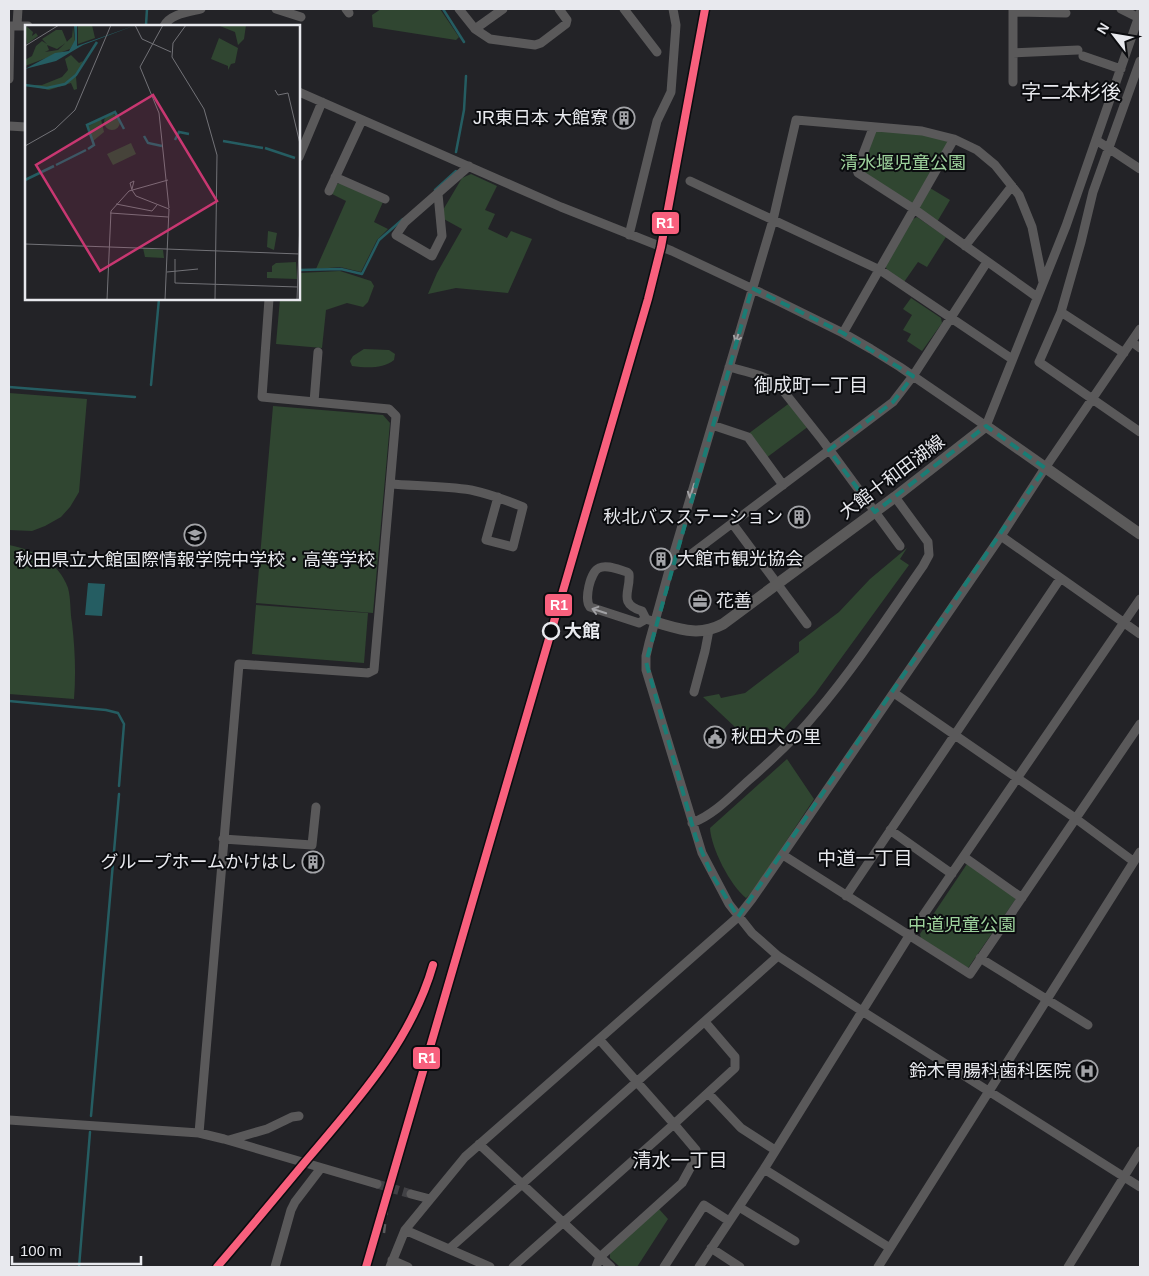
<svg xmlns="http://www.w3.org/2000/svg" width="1149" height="1276" font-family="Helvetica,'Noto Sans JP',sans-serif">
	<rect width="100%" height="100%" fill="#232327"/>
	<path fill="#304631" d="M381,9H440L459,37L456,40L373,27L372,15Z
		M876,130L917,133L950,142L914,206L860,173Z
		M471,174L497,186L485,210L495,214L488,229L507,238L511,231L532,239L508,293L456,288L428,294L437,273L462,229L442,218L443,210L462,178Z
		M340,183L383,202L374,222L388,229L377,240L361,272L340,267L316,269L346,201L332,194L337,184Z
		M930,188L950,200L937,222L920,211V206Z
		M917,217L946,237L927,267L918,262L904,282L888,271L885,266L913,219Z
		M340,271L371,281L374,286L368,302L363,307L347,303L326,310L322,348L276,344L280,299H299V273Z
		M911,298L941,318L942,323L922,351L907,341L911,334L903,330L912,315L903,309Z
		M364,349L389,350L395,354L394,360C383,369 366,368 352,366L350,361L353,356Z
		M9,393L87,399L79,492L70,507L61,517L45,526L32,531L9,530Z
		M791,402L809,426L766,458L748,434Z
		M273,406L383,415L390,423L373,613L256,603Z
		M9,545C34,550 59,562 68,588C71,599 70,612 72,623C75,649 76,673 74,699L9,694Z
		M907,548L900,559L909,565L815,694L777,737L767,727L751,742L703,697L719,694L721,698L745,693L799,652V642L839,612L870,579Z
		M256,605L368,613L364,663L252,654Z
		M787,759L814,799L752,893L746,898C730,885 711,848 710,828Z
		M967,864L1015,896V900L968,968L921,939L920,934Z
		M659,1209L668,1219L637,1267H620L610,1258V1252Z"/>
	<path fill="#255d62" d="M88,583L105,584L102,616L85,615Z"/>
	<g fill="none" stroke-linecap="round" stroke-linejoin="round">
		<path stroke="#255d62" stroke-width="2.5" d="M443,9L464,42
			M146,25L147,9
			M456,152L464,110L466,76
			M435,190L456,171
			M299,270L341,269L362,274L379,240L403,219
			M151,385L159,299
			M9,387L135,397
			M9,701L106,710L118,713L124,724L119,786
			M91,1116L119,794
			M79,1267L90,1132"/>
		<path stroke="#414145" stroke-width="9" stroke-dasharray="9 4.5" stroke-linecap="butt" d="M377,1184L411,1194"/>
		<path stroke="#5a595a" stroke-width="9" d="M276,9L301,17
			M346,9L349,13
			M459,9L475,29L503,9
			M624,9L657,52
			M1013,9V82
			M1121,9L1139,18
			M1013,12L1066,13
			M17,25L18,9
			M9,26H28
			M164,26C170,14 189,12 201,9
			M475,29L490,39L535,45L541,43L566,24L567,20L559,9
			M1013,53L1078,50
			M1083,56L1121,69
			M1140,61L1093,192L1081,242L1061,312L1039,362L1140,432
			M9,79L10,26
			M299,92L561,207L672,251L774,299L843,333L871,349L900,367L986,426L1066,226L1140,13
			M9,126L26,127
			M873,128L857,170L858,173L914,209L1037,297
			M1096,140L1140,169
			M299,157L322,102
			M335,177L385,199
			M690,181L880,270L1012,359
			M329,191L362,120
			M438,194L442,236L432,256L396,235L405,222L469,166
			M629,235L657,121L671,92L676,25L673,9
			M965,246L1012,186
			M1043,282L1032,227L1019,195L995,165L977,150L954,139L922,131L796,120L773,220L673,556L649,643L646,656V670L702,853L729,904L752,933L778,956L862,1011L1140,1187
			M1061,312L1124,353
			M843,333L954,139
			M1132,342L1140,348
			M729,367C747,372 767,375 781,388L823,441L900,546
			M314,402L318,352
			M712,425L748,437L783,485
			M390,484C417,486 445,486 471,490C489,494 506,500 523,507L513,547L486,540L498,497
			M732,523L807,624
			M1001,536L1140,634
			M671,567L682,561L893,402L913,376L987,262
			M646,619L642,611C617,603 631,591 629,574L627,572C619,570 607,564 599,568C590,572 584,600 590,607L639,623L646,619L655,622
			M694,692L705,651L709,630
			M894,693L1075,818L1133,861
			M692,823C715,814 731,796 749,780C773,759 796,738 816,713C855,667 889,615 923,566L929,555L928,542L895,497
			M890,830L952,874
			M223,839L312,845L316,807
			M783,855L970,974L1140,724
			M964,857L1022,898
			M846,896L1060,579
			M980,958L1088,1025
			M708,1093L741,1128L775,1150
			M9,1120L199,1133L224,1139L377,1184
			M199,1133L239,664L368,673L374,670L396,416L389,409L262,397L269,299
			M229,1140L267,1129L292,1117L299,1116
			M479,1144L611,1267
			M764,1169L890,1248
			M411,1194L430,1199
			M739,1207L795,1241
			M405,1230L490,1267
			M711,1248L740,1267
			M449,1249L778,956
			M392,1260L408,1267
			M275,1267L291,1210L295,1202L321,1168
			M390,1267L405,1230L465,1157L738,917L752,899L1001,536L1045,468L1140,329
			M513,1267L674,1124L599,1039
			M596,1267L600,1257L682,1183L694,1161L696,1150L674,1124L735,1068V1057L705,1022
			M664,1267L704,1205L729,1221
			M699,1267L764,1169L909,936L1140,599
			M878,1267L1140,852
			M1068,1267L1140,1151"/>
		<path stroke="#5b5a5a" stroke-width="11" d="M655,622C680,629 698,637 723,624L895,497L986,426L1140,534"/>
		<path stroke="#5b5b5d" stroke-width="2.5" stroke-dasharray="9 9" stroke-linecap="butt" d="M384,1233L389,1192"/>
		<g stroke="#0b0c0f" stroke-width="11">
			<path id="rail-1" d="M217,1267C247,1232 276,1197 305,1162C356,1102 411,1042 433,965
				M366,1267L648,299L661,247L705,9"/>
		</g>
		<use href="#rail-1" stroke="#f8607d" stroke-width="8"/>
	</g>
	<defs><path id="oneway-shaft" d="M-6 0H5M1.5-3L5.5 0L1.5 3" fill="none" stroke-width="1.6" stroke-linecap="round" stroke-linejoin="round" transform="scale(1.25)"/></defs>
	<g stroke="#a1a1a4">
		<use href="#oneway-shaft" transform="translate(738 335) rotate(107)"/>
		<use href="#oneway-shaft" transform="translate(692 491) rotate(107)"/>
		<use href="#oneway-shaft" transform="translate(599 611) rotate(-162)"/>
	</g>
	<path fill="none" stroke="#1a7c74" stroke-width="4" stroke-dasharray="10 6" stroke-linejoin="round" d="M752,288L843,333L913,376L893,402L829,450L875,512L986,426L1045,468L738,917L711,873L696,838L646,662Z"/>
	<defs>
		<g id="building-ring" transform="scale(1.125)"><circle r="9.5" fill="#0b0c0f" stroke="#a3a4a8" stroke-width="1.5"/><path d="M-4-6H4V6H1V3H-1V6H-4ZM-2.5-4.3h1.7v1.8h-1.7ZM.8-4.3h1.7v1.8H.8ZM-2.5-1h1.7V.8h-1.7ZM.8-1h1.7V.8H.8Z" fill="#a3a4a8"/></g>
		<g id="school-ring" transform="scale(1.125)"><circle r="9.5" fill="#0b0c0f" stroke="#a3a4a8" stroke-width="1.5"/><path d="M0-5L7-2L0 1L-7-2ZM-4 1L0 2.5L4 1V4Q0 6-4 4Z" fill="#a3a4a8"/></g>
		<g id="office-ring" transform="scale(1.125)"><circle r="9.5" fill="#0b0c0f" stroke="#a3a4a8" stroke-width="1.5"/><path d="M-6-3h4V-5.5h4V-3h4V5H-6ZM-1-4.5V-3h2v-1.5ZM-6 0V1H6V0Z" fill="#a3a4a8"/></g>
		<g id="civic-ring" transform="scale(1.125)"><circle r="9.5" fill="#0b0c0f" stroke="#a3a4a8" stroke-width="1.5"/><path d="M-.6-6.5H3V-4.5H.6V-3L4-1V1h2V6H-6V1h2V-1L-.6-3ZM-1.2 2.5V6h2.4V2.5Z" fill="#a3a4a8"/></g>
		<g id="hospital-ring" transform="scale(1.125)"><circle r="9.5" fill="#0b0c0f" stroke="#a3a4a8" stroke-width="1.5"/><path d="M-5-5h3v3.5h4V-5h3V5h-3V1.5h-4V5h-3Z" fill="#a3a4a8"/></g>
	</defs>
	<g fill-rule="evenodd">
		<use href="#building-ring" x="624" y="118"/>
		<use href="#building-ring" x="799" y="517"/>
		<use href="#school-ring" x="195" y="535"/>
		<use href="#building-ring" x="661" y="559"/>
		<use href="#office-ring" x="700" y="601"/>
		<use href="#civic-ring" x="715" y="737"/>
		<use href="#building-ring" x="313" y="862"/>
		<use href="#hospital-ring" x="1087" y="1071"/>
	</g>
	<circle fill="#0b0c0f" stroke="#e8e9ee" stroke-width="2.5" cx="551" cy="631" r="8"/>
	<g text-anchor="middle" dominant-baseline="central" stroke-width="4" stroke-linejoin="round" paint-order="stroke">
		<g font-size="18" fill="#e8e9ee" stroke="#0b0c0f" text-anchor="end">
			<text x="608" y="118">JR東日本 大館寮</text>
			<text x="783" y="517">秋北バスステーション</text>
			<text x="677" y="559" text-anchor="start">大館市観光協会</text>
			<text x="195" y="560" text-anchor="middle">秋田県立大館国際情報学院中学校・高等学校</text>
			<text x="716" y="601" text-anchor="start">花善</text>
			<text x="731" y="737" text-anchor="start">秋田犬の里</text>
			<text x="297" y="862">グループホームかけはし</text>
			<text x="1071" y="1071">鈴木胃腸科歯科医院</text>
		</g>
		<g font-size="18" fill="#9dd29c" stroke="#0b0c0f">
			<text x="903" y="163">清水堰児童公園</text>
			<text x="962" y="925">中道児童公園</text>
		</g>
		<g font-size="18" fill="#e8e9ee" stroke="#0b0c0f">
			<text transform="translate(892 477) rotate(-37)">大館十和田湖線</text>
		</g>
		<g font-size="18" font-weight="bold" fill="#e8e9ee" stroke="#0b0c0f" text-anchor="start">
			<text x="564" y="631">大館</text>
		</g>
		<g font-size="19" fill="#e8e9ee" stroke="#0b0c0f">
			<text x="811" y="385">御成町一丁目</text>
			<text x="865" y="858">中道一丁目</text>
			<text x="680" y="1160">清水一丁目</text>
		</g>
		<g font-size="20" fill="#e8e9ee" stroke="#0b0c0f">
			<text x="1071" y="92">字二本杉後</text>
		</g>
	</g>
	<g transform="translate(25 25)">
		<rect width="275" height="275" fill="#232327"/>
		<path d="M0,0L8,7L7,11L11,8L13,11L2,19ZM53,0H67L70,13L53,19ZM221,0L219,14L213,20L210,7L195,1ZM48,2L50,16L45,24L0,41V35L7,31L11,21L17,16L22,19L17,14L31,5H37L42,17L32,24L22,20L24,25L20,27L33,25L47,12ZM194,13L213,23L210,38L206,39L203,45V41L186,34ZM46,30L54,38L58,36L51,52L52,64L49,65L46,58L24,65L4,60H17L37,52L43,45L40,34ZM79 97a8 8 0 1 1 16 0a8 8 0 1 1-16 0ZM76,94L79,107L68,116L62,102ZM106,118L111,129L88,140L82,129ZM243,206L252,208L249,225L242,222ZM118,223L138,225L139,233L120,232ZM271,237L272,254L242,253V247H247V241L251,238Z" fill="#304631"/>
		<path d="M49,0L52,1V21L111,0L58,20L31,36L0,44L30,28L44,26L50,15Z" fill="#255d62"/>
		<path fill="none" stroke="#255d62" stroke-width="2.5" d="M0,60L22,63L40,59L51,50L72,17M119,111L123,118L137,121M150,115L154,107L164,109M198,116L238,123M240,123L270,133M63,124L69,120L62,100L90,87L99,104M31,140L61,125M0,155L29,141"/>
		<path fill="none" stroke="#727277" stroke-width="1" d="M110,0L117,14L146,27M138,0L115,42L134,88L144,183M161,0L148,18L147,32L179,84L192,130L190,275M0,21L34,0M250,65L253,70L263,68L275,119M0,121L30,104L50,85L86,0M107,164L109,156L105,158L107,165M107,165L111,171L144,184L140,275M91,179L127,186L132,180M85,188L143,192M0,219L141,224M141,224L275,229M150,234V258L273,262M142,247L173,244M82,275L86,186L104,166L143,155M272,275L275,197"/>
		<path fill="#c83771" fill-opacity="0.15" stroke="#c83771" stroke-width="2.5" d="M128,70L192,176L75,246L11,140Z"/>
		<rect width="275" height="275" fill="none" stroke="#e8e9ee" stroke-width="2.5"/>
	</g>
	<g stroke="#0b0c0f" stroke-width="2">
		<rect x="651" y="211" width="29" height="24" rx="5" fill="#f8607d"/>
		<rect x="544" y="593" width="29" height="24" rx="5" fill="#f8607d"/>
		<rect x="412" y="1046" width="29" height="24" rx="5" fill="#f8607d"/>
	</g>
	<g font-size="14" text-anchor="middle" font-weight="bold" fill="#fff">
		<text x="665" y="228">R1</text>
		<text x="559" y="610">R1</text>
		<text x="427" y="1063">R1</text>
	</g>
	<rect width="1149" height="1276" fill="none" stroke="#e8e9ee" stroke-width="20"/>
	<g transform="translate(1114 35) rotate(301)" stroke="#0b0c0f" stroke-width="4" paint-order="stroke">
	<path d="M0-4L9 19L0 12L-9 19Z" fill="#e8e9ee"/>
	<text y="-8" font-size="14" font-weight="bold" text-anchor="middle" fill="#e8e9ee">N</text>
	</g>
	<path d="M12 1256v8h129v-8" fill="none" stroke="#e8e9ee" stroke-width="2.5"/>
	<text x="20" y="1256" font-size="15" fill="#e8e9ee" stroke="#0b0c0f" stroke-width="4" paint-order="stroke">100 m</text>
</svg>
